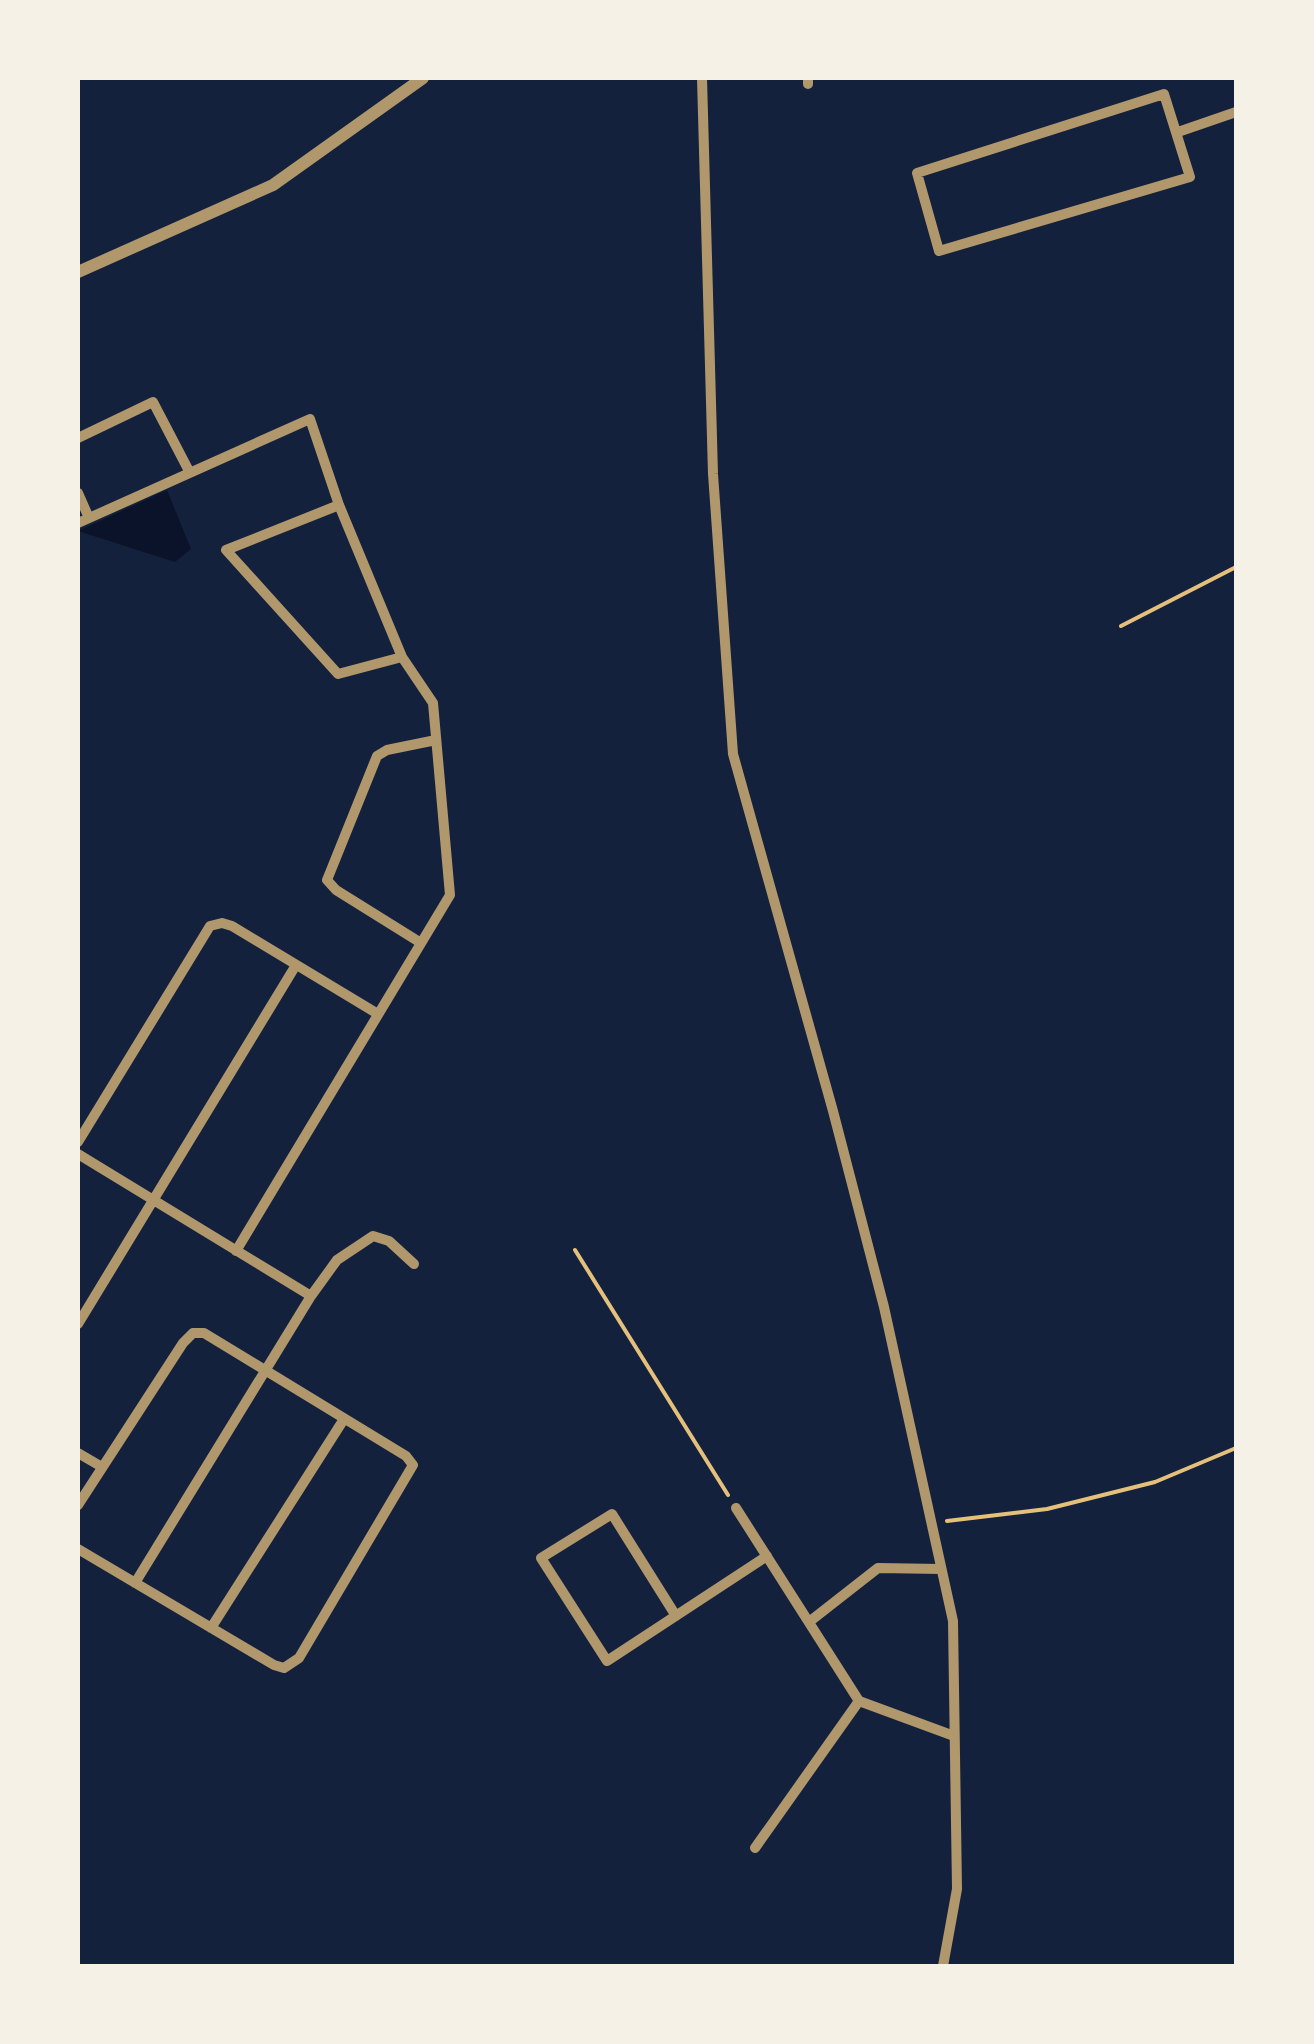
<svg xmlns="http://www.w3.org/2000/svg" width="1314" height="2044" font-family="Figtree,sans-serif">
	<rect width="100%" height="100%" fill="#14213d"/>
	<path fill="#0b132b" d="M167,490L191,549L175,562L78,531Z"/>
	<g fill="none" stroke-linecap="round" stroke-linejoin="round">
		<path stroke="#e5c07b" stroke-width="4" d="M1121,626L1236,567
			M575,1250L728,1495
			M947,1521L1047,1509L1155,1482L1236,1448"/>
		<path stroke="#b1986c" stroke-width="10" d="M702,78L713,474L733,754L833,1111L884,1307L953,1621L957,1889L943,1966
			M808,78V84
			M1164,94L1190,177L939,251L917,173Z
			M1178,132L1236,112
			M78,438L153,402L189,471
			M78,493L89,518
			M339,505L226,550L338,674L402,657
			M78,523L310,419L339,505L402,657L433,703L450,895L236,1251
			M421,943L336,890L327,880L377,756L387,750L436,740
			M78,1142L210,926L222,923L232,926L378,1014
			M78,1154L311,1296
			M78,1324L296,965
			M78,1453L102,1467
			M78,1505L183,1343L193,1333H204L406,1456L413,1465L299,1658L284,1668L274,1665L78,1549
			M736,1508L859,1701L954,1736
			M135,1583L311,1296L337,1260L373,1236L389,1241L414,1264
			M676,1616L612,1514L541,1558L607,1661L767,1556
			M809,1622L878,1568L941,1569
			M211,1628L344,1419
			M755,1848L859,1701"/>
		<path stroke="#b1986c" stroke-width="12" d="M78,272L273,185L423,78"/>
	</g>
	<rect width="1314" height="2044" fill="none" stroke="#f6f1e7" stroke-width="160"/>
</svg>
